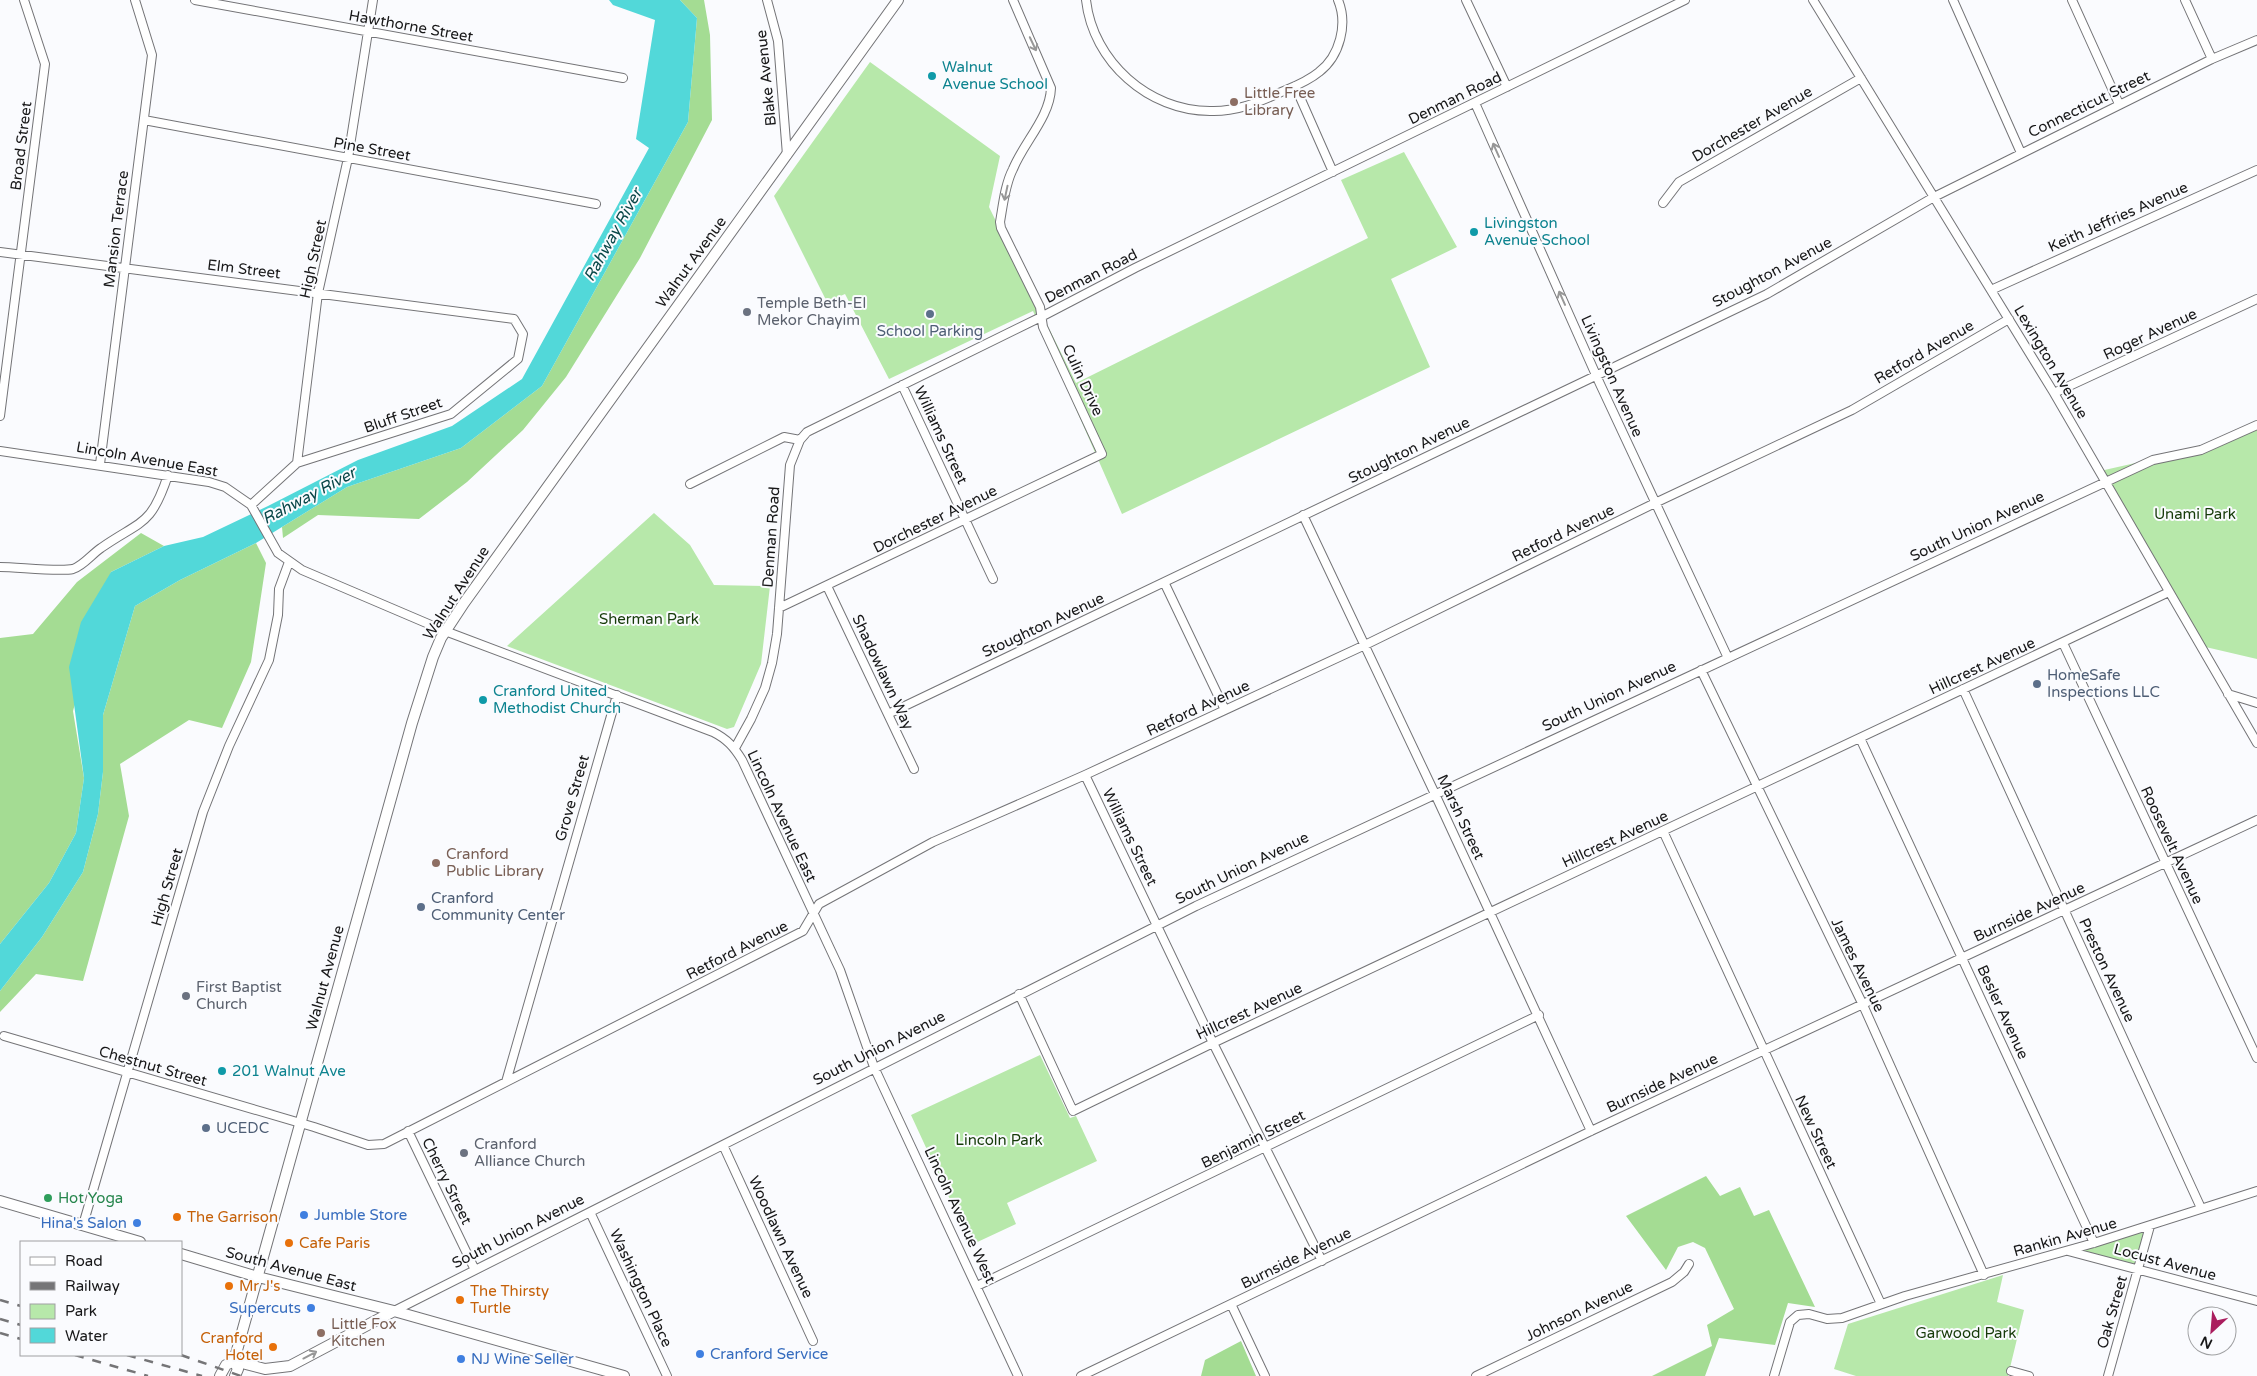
<svg xmlns="http://www.w3.org/2000/svg" width="2257" height="1376" font-family="'Varela Round',sans-serif">
	<rect width="100%" height="100%" fill="#fafbfe"/>
	<path fill="#b7e8aa" d="M870,62L1000,156L989,207L1076,383L1368,238L1341,180L1404,152L1457,247L1391,279L1430,367L1122,514L1033,311L889,379L845,294L827,302L774,196Z
		M2257,427V659L2197,645L2100,471L2224,443Z
		M654,513L690,545L714,585L770,586L761,664L734,727L727,729L507,646Z
		M1040,1055L1070,1118L1076,1116L1097,1161L1007,1203L1016,1224L971,1245L911,1115Z
		M2150,1226L2138,1269L2066,1251Z
		M2003,1275L1997,1302L2024,1310L2008,1376H1856L1834,1369L1848,1324Z"/>
	<path fill="#a4dc93" d="M680,0H704L710,35L712,120L640,258L566,377L523,430L467,482L419,519L318,515L283,538L282,527L347,487L461,448L542,386L688,122L697,18Z
		M141,533L164,546L111,572L73,711L84,778L76,833L49,883L0,944V638L33,634L77,582Z
		M256,543L266,563L251,662L222,728L189,720L120,764L129,816L83,981L36,974L0,1012V991L42,937L83,872L98,814L103,772V715L135,606L180,580Z
		M1706,1176L1720,1196L1740,1187L1754,1216L1769,1210L1815,1307L1788,1303L1775,1345L1719,1338L1705,1376H1652L1712,1346L1707,1325L1734,1309L1705,1248L1693,1242L1678,1247L1666,1270L1626,1216Z
		M1241,1341L1256,1376H1201L1205,1360Z"/>
	<path fill="#52d8d9" d="M609,0H680L697,18L688,122L542,386L461,448L347,487L256,543L180,580L135,606L103,715V772L98,814L83,872L42,937L0,991V944L49,883L76,833L84,778L69,667L81,622L111,572L164,546L203,537L268,506L358,460L452,426L522,379L649,148L636,139L655,20L613,5Z"/>
	<g fill="none" stroke-linecap="round" stroke-linejoin="round">
		<g stroke="#747477" stroke-width="10">
			<path id="street" d="M195,0L623,78
				M767,0L778,41L787,155
				M1086,0C1093,62 1149,111 1210,111C1235,112 1257,103 1279,93C1293,87 1307,82 1319,72C1340,56 1348,24 1338,0
				M1466,0L1507,87
				M1813,0L2054,393L2257,743
				M1953,0L2021,153
				M2072,0L2119,104
				M2185,0L2212,59
				M1295,86L1333,172
				M1475,103L1600,384L1728,658
				M144,120L596,204
				M1663,203L1679,182L1861,78
				M0,252L514,319L523,334L518,359L451,414L297,463
				M1991,290L2257,170
				M902,385L993,579
				M2054,393L2257,299
				M0,416L45,64L24,0
				M0,451L209,482L225,487L251,505L278,553L302,570L445,631L713,732C727,739 734,747 742,760L840,970L874,1067L1018,1376
				M100,464L152,55L135,0
				M690,484L784,437L800,440
				M251,505L297,463L318,293L348,158L373,0
				M1303,515L1435,794L1591,1131
				M0,567C17,567 59,572 73,569C83,566 92,554 101,548C141,520 151,527 168,475
				M1164,582L1225,710
				M827,586L914,769
				M779,608L1102,454L1043,327L1040,307L1001,228L1000,222C1003,205 1005,184 1013,169C1024,142 1050,117 1051,88L1013,0
				M2063,643L2257,1058
				M1701,670L1863,1005L1984,1275
				M1963,689L2201,1208
				M2228,694L2257,703
				M888,714L1767,294L1934,197L2212,59L2257,40
				M1860,738L2094,1243
				M735,748L751,719L765,688L772,663L777,634L790,465L800,440L807,432L1041,317L1135,268L1685,0
				M1085,775L1213,1043L1322,1261
				M1663,831L1881,1304
				M1019,994L1073,1111L1213,1043L2169,592
				M4,1036L314,1127L368,1145L384,1144L803,931L819,904L933,842L1085,775L1365,645L1655,503L1852,410L2009,319
				M506,1082L617,695
				M408,1131L475,1270
				M723,1145L813,1341
				M590,1212L667,1376
				M83,1225L203,812L229,746L269,660L278,615L279,589L289,562
				M2068,1251L2257,1301
				M977,1286L1539,1015
				M1231,1304L1265,1376
				M394,1311L1196,906L2153,460L2201,450L2257,425
				M2011,1371L2029,1376
				M1081,1376L1591,1131L2257,820
				M1476,1376L1672,1282L1684,1272L1689,1264
				M1774,1376L1790,1322L1798,1315L1809,1314L1827,1319L1842,1318L1905,1296L2094,1243L2257,1191
				M2108,1376L2150,1226"/>
		</g>
		<g stroke="#747477" stroke-width="12">
			<path id="secondary" d="M0,1201L140,1242
				M181,1254L258,1277L394,1311L624,1376
				M234,1361L412,723L433,657L441,638L464,603L898,0
				M234,1361L265,1369L290,1366L394,1311
				M234,1361L238,1369L235,1376
				M220,1376L226,1365L234,1361"/>
		</g>
		<use href="#street" stroke="#fff" stroke-width="8"/>
		<use href="#secondary" stroke="#fff" stroke-width="10"/>
		<path stroke="#757577" stroke-width="2.5" stroke-dasharray="9 9" stroke-linecap="butt" d="M0,1300L21,1306
			M0,1319L21,1325
			M0,1333L21,1339
			M75,1355L148,1376
			M127,1355L202,1376
			M181,1355L241,1376"/>
	</g>
	<defs><path id="oneway-shaft" d="M-6 0H5M1.5-3L5.5 0L1.5 3" fill="none" stroke-width="1.6" stroke-linecap="round" stroke-linejoin="round" transform="scale(1.25)"/></defs>
	<g stroke="#979797">
		<use href="#oneway-shaft" transform="translate(1033 44) rotate(65)"/>
		<use href="#oneway-shaft" transform="translate(1496 150) rotate(-114)"/>
		<use href="#oneway-shaft" transform="translate(1006 193) rotate(102)"/>
		<use href="#oneway-shaft" transform="translate(1562 298) rotate(-114)"/>
		<use href="#oneway-shaft" transform="translate(310 1355) rotate(-28)"/>
	</g>
	<g fill="#0f9aa8" stroke="#fafbfe" stroke-width="2">
		<circle cx="932" cy="76" r="5"/>
		<circle cx="1474" cy="232" r="5"/>
		<circle cx="483" cy="700" r="5"/>
		<circle cx="222" cy="1071" r="5"/>
	</g>
	<g fill="#8d6e63" stroke="#fafbfe" stroke-width="2">
		<circle cx="1234" cy="102" r="5"/>
		<circle cx="436" cy="863" r="5"/>
		<circle cx="321" cy="1333" r="5"/>
	</g>
	<g fill="#6b7280" stroke="#fafbfe" stroke-width="2">
		<circle cx="747" cy="312" r="5"/>
		<circle cx="186" cy="996" r="5"/>
		<circle cx="464" cy="1153" r="5"/>
	</g>
	<g fill="#5c6f8a" stroke="#fafbfe" stroke-width="2">
		<circle cx="930" cy="314" r="5"/>
		<circle cx="2037" cy="684" r="5"/>
		<circle cx="421" cy="907" r="5"/>
		<circle cx="206" cy="1128" r="5"/>
	</g>
	<circle fill="#2e9e5b" stroke="#fafbfe" stroke-width="2" cx="48" cy="1198" r="5"/>
	<g fill="#3f7fe0" stroke="#fafbfe" stroke-width="2">
		<circle cx="304" cy="1215" r="5"/>
		<circle cx="137" cy="1223" r="5"/>
		<circle cx="311" cy="1308" r="5"/>
		<circle cx="700" cy="1354" r="5"/>
		<circle cx="461" cy="1359" r="5"/>
	</g>
	<g fill="#e8710a" stroke="#fafbfe" stroke-width="2">
		<circle cx="177" cy="1217" r="5"/>
		<circle cx="289" cy="1243" r="5"/>
		<circle cx="229" cy="1286" r="5"/>
		<circle cx="460" cy="1300" r="5"/>
		<circle cx="273" cy="1347" r="5"/>
	</g>
	<g text-anchor="middle" dominant-baseline="central" stroke-width="4" stroke-linejoin="round" paint-order="stroke">
		<g font-size="15" fill="#171718" stroke="#fafbfe">
			<text transform="translate(411 26) rotate(10)">Hawthorne Street</text>
			<text transform="translate(766 78) rotate(-96)">Blake Avenue</text>
			<text transform="translate(1455 98) rotate(-26)">Denman Road</text>
			<text transform="translate(2089 104) rotate(-26)">Connecticut Street</text>
			<text transform="translate(1752 124) rotate(-30)">Dorchester Avenue</text>
			<text transform="translate(21 146) rotate(-83)">Broad Street</text>
			<text transform="translate(372 149) rotate(10)">Pine Street</text>
			<text transform="translate(2118 217) rotate(-24)">Keith Jeffries Avenue</text>
			<text transform="translate(116 229) rotate(-83)">Mansion Terrace</text>
			<text transform="translate(313 259) rotate(-78)">High Street</text>
			<text transform="translate(691 262) rotate(-54)">Walnut Avenue</text>
			<text transform="translate(244 269) rotate(7)">Elm Street</text>
			<text transform="translate(1772 272) rotate(-28)">Stoughton Avenue</text>
			<text transform="translate(1091 276) rotate(-27)">Denman Road</text>
			<text transform="translate(2150 334) rotate(-25)">Roger Avenue</text>
			<text transform="translate(1924 352) rotate(-30)">Retford Avenue</text>
			<text transform="translate(2051 362) rotate(59)">Lexington Avenue</text>
			<text transform="translate(1612 376) rotate(66)">Livingston Avenue</text>
			<text transform="translate(1083 380) rotate(65)">Culin Drive</text>
			<text transform="translate(403 415) rotate(-19)">Bluff Street</text>
			<text transform="translate(941 435) rotate(65)">Williams Street</text>
			<text transform="translate(1409 450) rotate(-26)">Stoughton Avenue</text>
			<text transform="translate(147 459) rotate(10)">Lincoln Avenue East</text>
			<text transform="translate(935 519) rotate(-26)">Dorchester Avenue</text>
			<text transform="translate(1977 526) rotate(-25)">South Union Avenue</text>
			<text transform="translate(1563 533) rotate(-26)">Retford Avenue</text>
			<text transform="translate(771 537) rotate(-86)">Denman Road</text>
			<text transform="translate(456 593) rotate(-57)">Walnut Avenue</text>
			<text transform="translate(1043 625) rotate(-25)">Stoughton Avenue</text>
			<text transform="translate(1982 666) rotate(-25)">Hillcrest Avenue</text>
			<text transform="translate(883 672) rotate(65)">Shadowlawn Way</text>
			<text transform="translate(1609 696) rotate(-25)">South Union Avenue</text>
			<text transform="translate(1198 708) rotate(-25)">Retford Avenue</text>
			<text transform="translate(572 798) rotate(-74)">Grove Street</text>
			<text transform="translate(782 816) rotate(65)">Lincoln Avenue East</text>
			<text transform="translate(1461 817) rotate(65)">Marsh Street</text>
			<text transform="translate(1130 837) rotate(64)">Williams Street</text>
			<text transform="translate(1615 839) rotate(-25)">Hillcrest Avenue</text>
			<text transform="translate(2172 845) rotate(65)">Roosevelt Avenue</text>
			<text transform="translate(1242 868) rotate(-26)">South Union Avenue</text>
			<text transform="translate(167 887) rotate(-74)">High Street</text>
			<text transform="translate(2029 912) rotate(-25)">Burnside Avenue</text>
			<text transform="translate(737 950) rotate(-27)">Retford Avenue</text>
			<text transform="translate(1858 965) rotate(64)">James Avenue</text>
			<text transform="translate(2107 970) rotate(65)">Preston Avenue</text>
			<text transform="translate(325 978) rotate(-75)">Walnut Avenue</text>
			<text transform="translate(1249 1011) rotate(-25)">Hillcrest Avenue</text>
			<text transform="translate(2003 1012) rotate(65)">Besler Avenue</text>
			<text transform="translate(879 1048) rotate(-27)">South Union Avenue</text>
			<text transform="translate(153 1066) rotate(16)">Chestnut Street</text>
			<text transform="translate(1662 1083) rotate(-25)">Burnside Avenue</text>
			<text transform="translate(1816 1132) rotate(65)">New Street</text>
			<text transform="translate(1253 1139) rotate(-26)">Benjamin Street</text>
			<text transform="translate(447 1181) rotate(64)">Cherry Street</text>
			<text transform="translate(960 1215) rotate(65)">Lincoln Avenue West</text>
			<text transform="translate(518 1231) rotate(-27)">South Union Avenue</text>
			<text transform="translate(781 1237) rotate(65)">Woodlawn Avenue</text>
			<text transform="translate(2065 1237) rotate(-16)">Rankin Avenue</text>
			<text transform="translate(1296 1258) rotate(-26)">Burnside Avenue</text>
			<text transform="translate(2165 1262) rotate(15)">Locust Avenue</text>
			<text transform="translate(291 1269) rotate(15)">South Avenue East</text>
			<text transform="translate(641 1288) rotate(65)">Washington Place</text>
			<text transform="translate(1579 1311) rotate(-26)">Johnson Avenue</text>
			<text transform="translate(2112 1312) rotate(-74)">Oak Street</text>
		</g>
		<g font-size="15" fill="#0d838f" stroke="#fafbfe" text-anchor="start">
			<text x="942" y="67">Walnut<tspan x="942" dy="17">Avenue School</tspan></text>
			<text x="1484" y="223">Livingston<tspan x="1484" dy="17">Avenue School</tspan></text>
			<text x="493" y="691">Cranford United<tspan x="493" dy="17">Methodist Church</tspan></text>
			<text x="232" y="1071">201 Walnut Ave</text>
		</g>
		<g font-size="15" fill="#785e54" stroke="#fafbfe" text-anchor="start">
			<text x="1244" y="93">Little Free<tspan x="1244" dy="17">Library</tspan></text>
			<text x="446" y="854">Cranford<tspan x="446" dy="17">Public Library</tspan></text>
			<text x="331" y="1324">Little Fox<tspan x="331" dy="17">Kitchen</tspan></text>
		</g>
		<g font-size="15" fill="#5b616d" stroke="#fafbfe" text-anchor="start">
			<text x="757" y="303">Temple Beth-El<tspan x="757" dy="17">Mekor Chayim</tspan></text>
			<text x="196" y="987">First Baptist<tspan x="196" dy="17">Church</tspan></text>
			<text x="474" y="1144">Cranford<tspan x="474" dy="17">Alliance Church</tspan></text>
		</g>
		<g font-size="15" fill="#4e5e75" stroke="#fafbfe" text-anchor="start">
			<text x="930" y="331" text-anchor="middle">School Parking</text>
			<text x="2047" y="675">HomeSafe<tspan x="2047" dy="17">Inspections LLC</tspan></text>
			<text x="431" y="898">Cranford<tspan x="431" dy="17">Community Center</tspan></text>
			<text x="216" y="1128">UCEDC</text>
		</g>
		<g font-size="15" fill="#163b09" stroke="#fafbfe">
			<text x="2195" y="514">Unami Park</text>
			<text x="649" y="619">Sherman Park</text>
			<text x="999" y="1140">Lincoln Park</text>
			<text x="1966" y="1333">Garwood Park</text>
		</g>
		<g font-size="15" fill="#27864d" stroke="#fafbfe" text-anchor="start">
			<text x="58" y="1198">Hot Yoga</text>
		</g>
		<g font-size="15" fill="#366cbe" stroke="#fafbfe" text-anchor="start">
			<text x="314" y="1215">Jumble Store</text>
			<text x="127" y="1223" text-anchor="end">Hina's Salon</text>
			<text x="301" y="1308" text-anchor="end">Supercuts</text>
			<text x="710" y="1354">Cranford Service</text>
			<text x="471" y="1359">NJ Wine Seller</text>
		</g>
		<g font-size="15" fill="#c56008" stroke="#fafbfe" text-anchor="start">
			<text x="187" y="1217">The Garrison</text>
			<text x="299" y="1243">Cafe Paris</text>
			<text x="239" y="1286">Mr J's</text>
			<text x="470" y="1291">The Thirsty<tspan x="470" dy="17">Turtle</tspan></text>
			<text x="263" y="1338" text-anchor="end">Cranford<tspan x="263" dy="17">Hotel</tspan></text>
		</g>
		<g font-size="16" font-style="italic" fill="#094748" stroke="#fafbfe">
			<text transform="translate(613 235) rotate(-61)">Rahway River</text>
			<text transform="translate(309 496) rotate(-28)">Rahway River</text>
		</g>
	</g>
	<rect x="20" y="1241" width="162" height="115" fill="#fafbfe" stroke="#9fa0a2"/>
	<rect x="30" y="1257" width="25" height="8" fill="#ffffff" stroke="#9fa0a2"/>
	<text x="65" y="1266" font-size="15" fill="#171718">Road</text>
	<rect x="30" y="1282" width="25" height="8" fill="#757577" stroke="#9fa0a2"/>
	<text x="65" y="1291" font-size="15" fill="#171718">Railway</text>
	<rect x="30" y="1304" width="25" height="15" fill="#b7e8aa" stroke="#9fa0a2"/>
	<text x="65" y="1316" font-size="15" fill="#171718">Park</text>
	<rect x="30" y="1328" width="25" height="15" fill="#52d8d9" stroke="#9fa0a2"/>
	<text x="65" y="1341" font-size="15" fill="#171718">Water</text>
	<g transform="translate(2212 1331) rotate(206)"><circle r="24" fill="#fafbfe" stroke="#9fa0a2"/>
	<path d="M0-4L9 19L0 12L-9 19Z" fill="#aa1d5e"/>
	<text y="-8" font-size="14" font-weight="bold" text-anchor="middle" fill="#171718">N</text>
	</g>
</svg>
